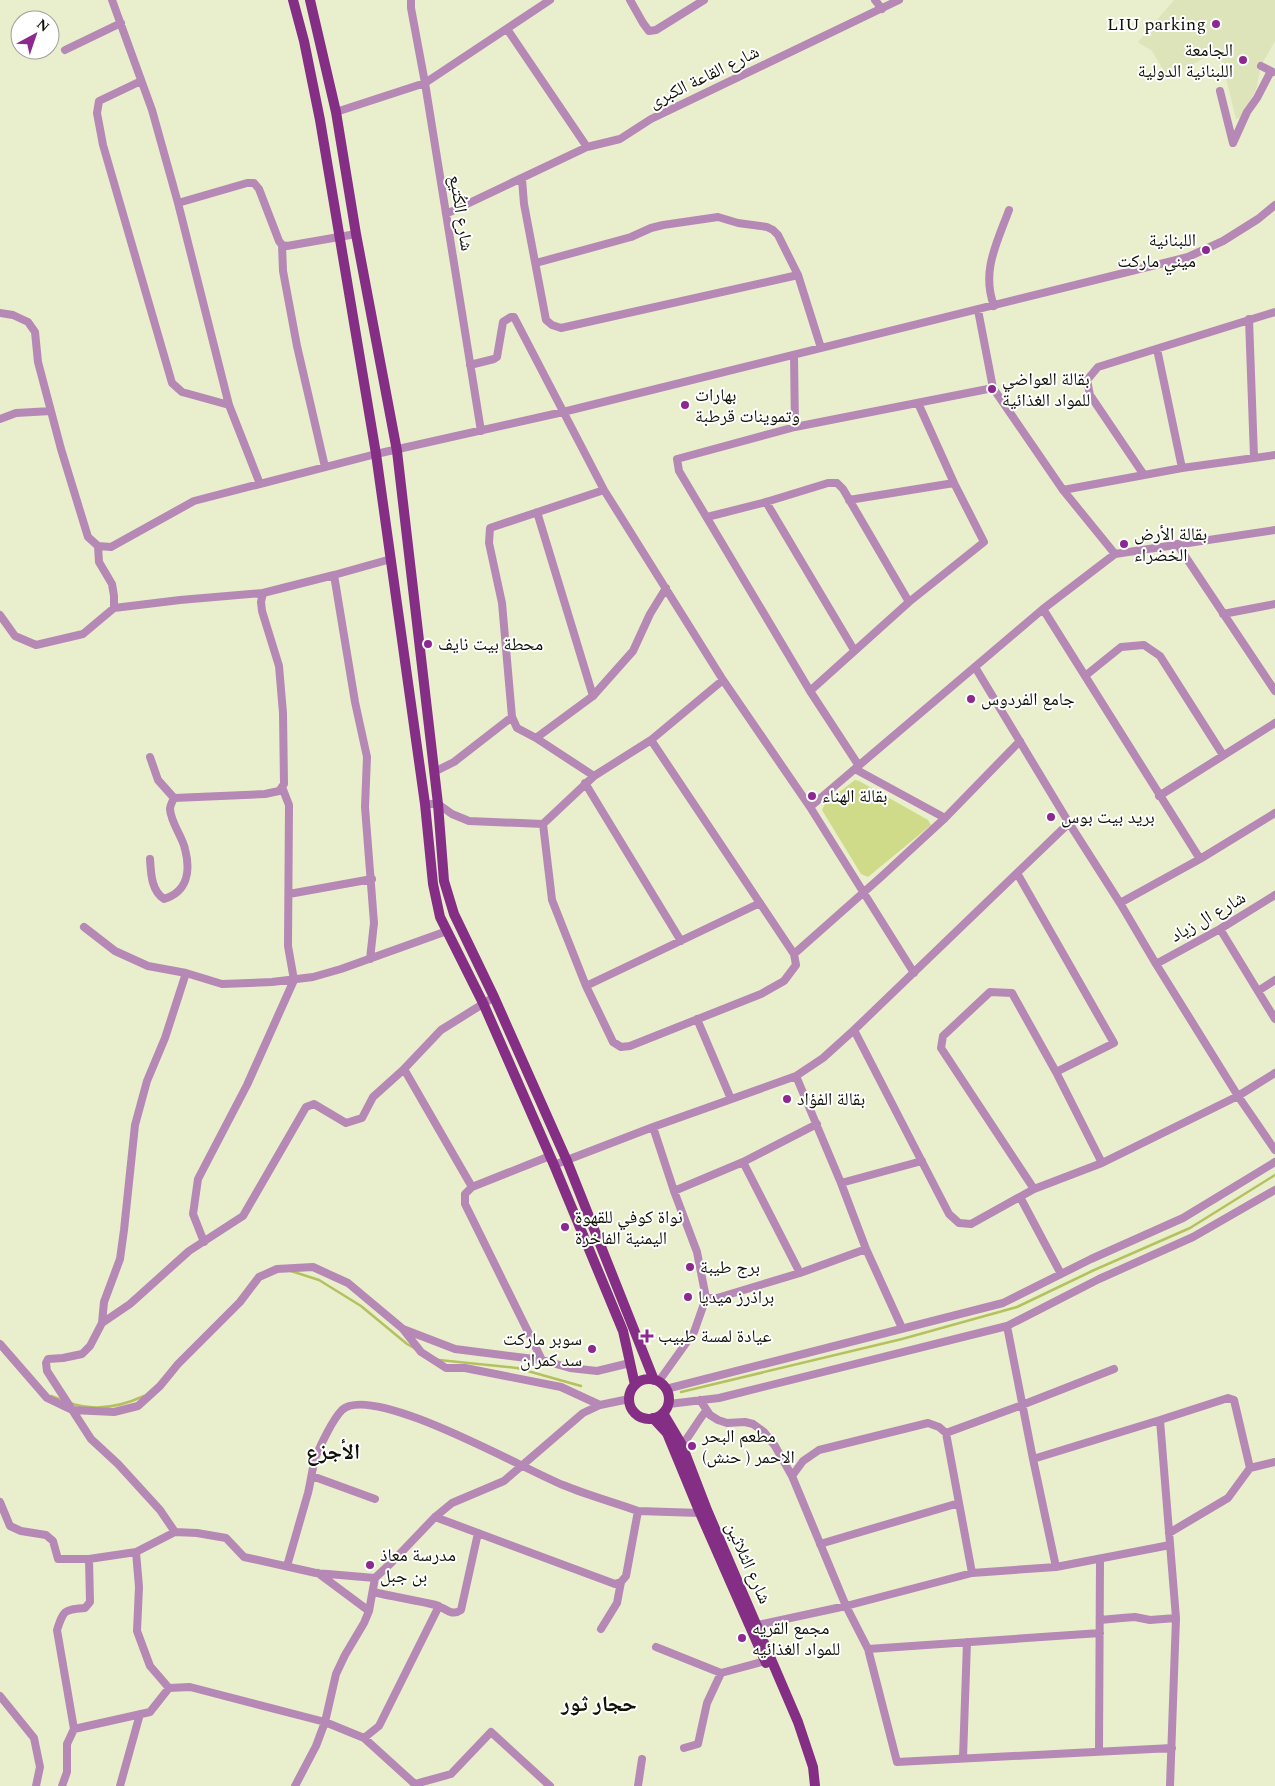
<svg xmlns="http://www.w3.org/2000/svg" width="1275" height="1786" font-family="Spectral,'Noto Naskh Arabic',serif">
	<rect width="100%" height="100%" fill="#e9efcc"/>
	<path fill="#dde4ba" d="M1174,0H1275V41L1261,66L1256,90L1240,118L1236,119L1219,50L1168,78L1152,51L1138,42Z"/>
	<path fill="#cfdb89" d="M855,780L859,781L928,820L931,825L868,877L861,874L822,810L825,803Z"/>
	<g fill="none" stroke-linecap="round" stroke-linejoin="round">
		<path stroke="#b5c15e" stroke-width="2.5" d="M291,1271L319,1280L361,1306L407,1344L414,1348
			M439,1360L517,1368L581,1386
			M681,1392L902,1339L1017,1307L1092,1271L1190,1228L1275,1175
			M51,1396L62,1400
			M70,1403C96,1412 120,1407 144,1396"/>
		<path stroke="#b688b5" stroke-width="8" d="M112,0L152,110L178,203L229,405L260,484
			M411,0V8L425,83L481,431
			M630,0L643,23L649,31L656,30L704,0
			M875,0L882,9
			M507,29L587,147
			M65,50L121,23
			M1261,66L1273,72
			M141,81L99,101L97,113L103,145L172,383L182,392L229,405
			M1220,91L1233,143L1247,112L1257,98L1271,71
			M336,112L425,83L550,0
			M522,179L524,204L546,320L552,325L561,328L798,275
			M178,203L247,183H254L259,189L279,241L282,245L287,246L356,234
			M446,214L587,147L620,139L651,119L899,0
			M282,245L283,271L297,346L325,467
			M536,263L631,237L651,228L663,225L718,217L738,223L767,227L773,230L778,235L798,275L821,348
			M994,306C981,271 997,243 1009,210
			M978,310L993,388L1063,490L1115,554
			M0,313L13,315L28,322L35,332L38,362L61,449L88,537L98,546L111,547L194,501L376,454L563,412L1188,257L1223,241L1258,219L1275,205
			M1249,319L1254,457
			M1157,349L1182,468
			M794,355L795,427
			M470,365L494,359L497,357L503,322L511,317H514L604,490L723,680L810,807L914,973
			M0,419L16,413L51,411
			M1144,475L1090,395L1087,380L1098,367L1275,312
			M1063,490L1182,468L1275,455
			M849,500L954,483
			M766,502L854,650
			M537,512L593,696
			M707,517L766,502L828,483H837L843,489L909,602
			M1177,544L1275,691
			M98,546L99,562L112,584L114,596V608
			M1043,609L1200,859
			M1223,614L1275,604
			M0,615L15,636L36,645L83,634L114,608L180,600L263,593
			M975,667L1069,823L1120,903L1156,964L1238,1096L1275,1150
			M1085,676L1121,647L1144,645L1160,656L1223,755
			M810,691L909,602L984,542L954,483L918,403
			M536,738L593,696L633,651L650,614L666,588
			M150,757L158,780L174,798L265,794L279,791L284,784L283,713L279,666L262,611L261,602L263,593L334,575
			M859,766L810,691L679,471L677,459L795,427L993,388
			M855,769L945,818
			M434,772L454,762L512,717
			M594,776L536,738L517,728L512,717L502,603L489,543L490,528L604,490
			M585,783L681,941
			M1159,796L1275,723
			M425,804H438L452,814L469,821L543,824L552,900L586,986L613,1042L621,1047L630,1046L761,994L784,981L796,965L794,954L651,740
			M810,807L1043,609L1115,554L1275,530
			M543,824L594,776L651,740L723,680
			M150,859C151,873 151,890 164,899C187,892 191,872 185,849C182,836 171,823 170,809C170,806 172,802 174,798
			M1017,873L1114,1043L1056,1072
			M289,894L372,879
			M1120,903L1200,859L1275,813
			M84,927L115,951L148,966L186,973L222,984L272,982L313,977L341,969L447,931
			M1220,929L1275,1019
			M794,954L881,877L945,818L1020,741
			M370,959L374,923L365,807L367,757L355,702L334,575L391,559
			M1156,964L1220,929L1275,895
			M586,986L760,903
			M1258,991L1275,980
			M697,1019L731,1099
			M854,1030L949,1214L959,1223L971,1224L1034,1189L1102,1163L1238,1096L1275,1073
			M404,1069L472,1187
			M796,1076L841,1183L866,1249L902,1328
			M653,1127L674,1191L697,1252L706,1298L694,1332L659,1381
			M743,1162L800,1273
			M554,1165L653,1127L796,1076L823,1058L854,1030L1069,823
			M841,1183L922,1161
			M1034,1189L941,1048L943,1036L990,992L1012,993L1056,1072L1102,1163
			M674,1191L743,1162L817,1124
			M1020,1197L1061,1274
			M204,1242L193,1214L198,1179L247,1085L294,980L288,946L289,805L282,787
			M706,1298H717L800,1273L866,1249
			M102,1323L104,1302L120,1259L124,1230L135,1125L147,1081L165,1038L186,973
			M1007,1326L1033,1459L1056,1567
			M403,1329L455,1349L542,1360L570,1368L597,1371L630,1363
			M0,1344L47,1398L72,1410L114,1412L138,1406L160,1386L178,1364L240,1302L259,1277L277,1269L313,1267L348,1283L403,1329L421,1352L446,1368H465L561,1387L600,1405
			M542,1360L465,1204V1194L472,1187L550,1156
			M666,1389L1003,1303L1091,1259L1183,1218L1275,1162
			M700,1400L710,1415L718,1420L727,1423L745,1422L753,1424L764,1432L775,1446L792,1476L846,1606L868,1649L897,1762L1172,1748
			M669,1404L719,1398L1007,1326L1099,1279L1193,1237L1275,1190
			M1160,1420L1228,1398L1234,1400L1250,1468
			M946,1433L1022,1405L1114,1369
			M682,1445C691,1434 697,1422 706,1411
			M1033,1459L1160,1420L1176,1618L1170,1786
			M312,1476L375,1499
			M792,1476L803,1461L819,1450L928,1423L939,1427L946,1433L972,1573
			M0,1502L10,1526L21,1531L46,1535L53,1541L58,1559H89L90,1602L85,1608C64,1610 64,1609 57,1630L74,1729L150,1712L169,1688L190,1687L325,1722L364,1738L417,1786
			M435,1517L615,1584L621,1582L626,1576L638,1511L700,1513
			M1169,1533L1228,1498L1250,1468L1275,1462
			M820,1544L959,1503
			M89,1559L136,1552
			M287,1566C294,1542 301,1517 308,1493C311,1481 312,1468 316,1456C321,1444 333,1419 342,1410C372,1382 527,1471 563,1485C587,1495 613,1502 638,1511
			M318,1573L369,1611
			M375,1578L316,1573L244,1557L226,1538L197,1533L175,1532L160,1510L118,1464L91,1439L47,1371L46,1363L48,1359L63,1358L82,1354L90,1346L102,1323L130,1304L189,1251L243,1216L306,1107L314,1104L346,1123L362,1118L373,1097L403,1070L441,1030L494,997
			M373,1592C394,1597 415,1600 436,1605C446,1608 451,1617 461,1610L478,1533
			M1100,1620L1122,1618L1135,1617L1150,1620L1176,1618
			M753,1628L758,1625L846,1606L972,1573L1056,1567L1170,1545
			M601,1629L617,1603L621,1582
			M656,1647L721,1673L765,1661
			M868,1649L1100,1633
			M169,1688L150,1666L137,1631L139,1587L136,1552L175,1532
			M0,1696L34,1738L40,1767L36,1786
			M364,1738L379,1726L439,1606
			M684,1748L698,1744L707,1703L721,1673
			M1099,1751L1100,1559
			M963,1758L967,1642
			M415,1784L451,1774L491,1732L550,1786
			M62,1786L67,1772V1744L74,1729
			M120,1786L140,1714
			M295,1786L316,1746L325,1722L336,1674L345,1655L364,1623L369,1611L375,1578L392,1562L435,1517L452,1503L504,1481L583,1413L600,1405L629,1399
			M638,1786L642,1759"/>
		<path stroke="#842f85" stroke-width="10" d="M293,0L304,41L320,120L376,454L425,804L433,884L440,917L483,1003L554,1165L623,1331L635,1385
			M310,0L336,112L356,234L397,451L438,804L444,881L454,914L494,997L567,1161L654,1380
			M629 1399a20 20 0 1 1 40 0a20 20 0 1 1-40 0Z
			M663,1413L682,1445L707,1510L798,1722L813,1767L815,1786
			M653,1418L667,1433L700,1513L766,1663"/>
	</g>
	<g fill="#8d288f" stroke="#fff" stroke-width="2">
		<circle cx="1216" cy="24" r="5"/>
		<circle cx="1243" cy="60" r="5"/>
		<circle cx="1206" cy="250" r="5"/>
		<circle cx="992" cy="389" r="5"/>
		<circle cx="685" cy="405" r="5"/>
		<circle cx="1124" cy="544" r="5"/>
		<circle cx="428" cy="644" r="5"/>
		<circle cx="971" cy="699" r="5"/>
		<circle cx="812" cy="796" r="5"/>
		<circle cx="1051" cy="817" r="5"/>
		<circle cx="787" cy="1099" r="5"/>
		<circle cx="565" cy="1227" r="5"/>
		<circle cx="690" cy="1267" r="5"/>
		<circle cx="688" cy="1297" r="5"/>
		<path d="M644.5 1328.5h5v5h5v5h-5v5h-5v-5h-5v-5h5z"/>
		<circle cx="592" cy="1349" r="5"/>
		<circle cx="692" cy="1446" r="5"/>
		<circle cx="370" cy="1565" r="5"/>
		<circle cx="742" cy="1638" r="5"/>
	</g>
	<g text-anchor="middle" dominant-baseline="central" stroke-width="4" stroke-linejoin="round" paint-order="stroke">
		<g font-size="18" fill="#101206" stroke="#fff" text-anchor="start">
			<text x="1206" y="24" text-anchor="end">LIU parking</text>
			<text x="1233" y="50" text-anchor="end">الجامعة<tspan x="1233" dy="21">اللبنانية الدولية</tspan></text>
			<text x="1196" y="240" text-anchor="end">اللبنانية<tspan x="1196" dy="21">ميني ماركت</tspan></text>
			<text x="1002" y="379">بقالة العواضي<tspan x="1002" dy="21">للمواد الغذائية</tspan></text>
			<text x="695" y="395">بهارات<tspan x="695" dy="21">وتموينات قرطبة</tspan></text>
			<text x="1134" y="534">بقالة الأرض<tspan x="1134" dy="21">الخضراء</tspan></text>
			<text x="438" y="644">محطة بيت نايف</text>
			<text x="981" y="699">جامع الفردوس</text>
			<text x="822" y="796">بقالة الهناء</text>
			<text x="1061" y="817">بريد بيت بوس</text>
			<text x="797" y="1099">بقالة الفؤاد</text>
			<text x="575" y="1217">نواة كوفي للقهوة<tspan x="575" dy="21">اليمنية الفاخرة</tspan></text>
			<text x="700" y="1267">برج طيبة</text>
			<text x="698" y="1297">براذرز ميديا</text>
			<text x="658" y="1336">عيادة لمسة طبيب</text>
			<text x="582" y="1339" text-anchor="end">سوبر ماركت<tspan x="582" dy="21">سد كمران</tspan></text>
			<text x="702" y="1436">مطعم البحر<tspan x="702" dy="21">الاحمر ( حنش)</tspan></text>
			<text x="380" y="1555">مدرسة معاذ<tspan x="380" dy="21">بن جبل</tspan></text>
			<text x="752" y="1628">مجمع القريه<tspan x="752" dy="21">للمواد الغذائيه</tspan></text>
		</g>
		<g font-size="18" fill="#101206" stroke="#fff">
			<text transform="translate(704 77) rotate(-26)">شارع القاعة الكبرى</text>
			<text transform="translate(461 213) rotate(81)">شارع الكُتيع</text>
			<text transform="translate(1208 917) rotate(-30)">شارع ال زياد</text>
			<text transform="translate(748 1563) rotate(66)">شارع الثلاثين</text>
		</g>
		<g font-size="22" font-weight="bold" fill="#101206" stroke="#fff">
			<text x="333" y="1452">الأجزع</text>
			<text x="599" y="1704">حجار ثور</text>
		</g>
	</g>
	<g transform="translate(35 35) rotate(40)"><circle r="24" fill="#ffffff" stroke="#9fa09b"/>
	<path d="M0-4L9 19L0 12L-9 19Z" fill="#8d288f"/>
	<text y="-8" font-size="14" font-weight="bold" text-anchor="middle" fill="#101206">N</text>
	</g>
</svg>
